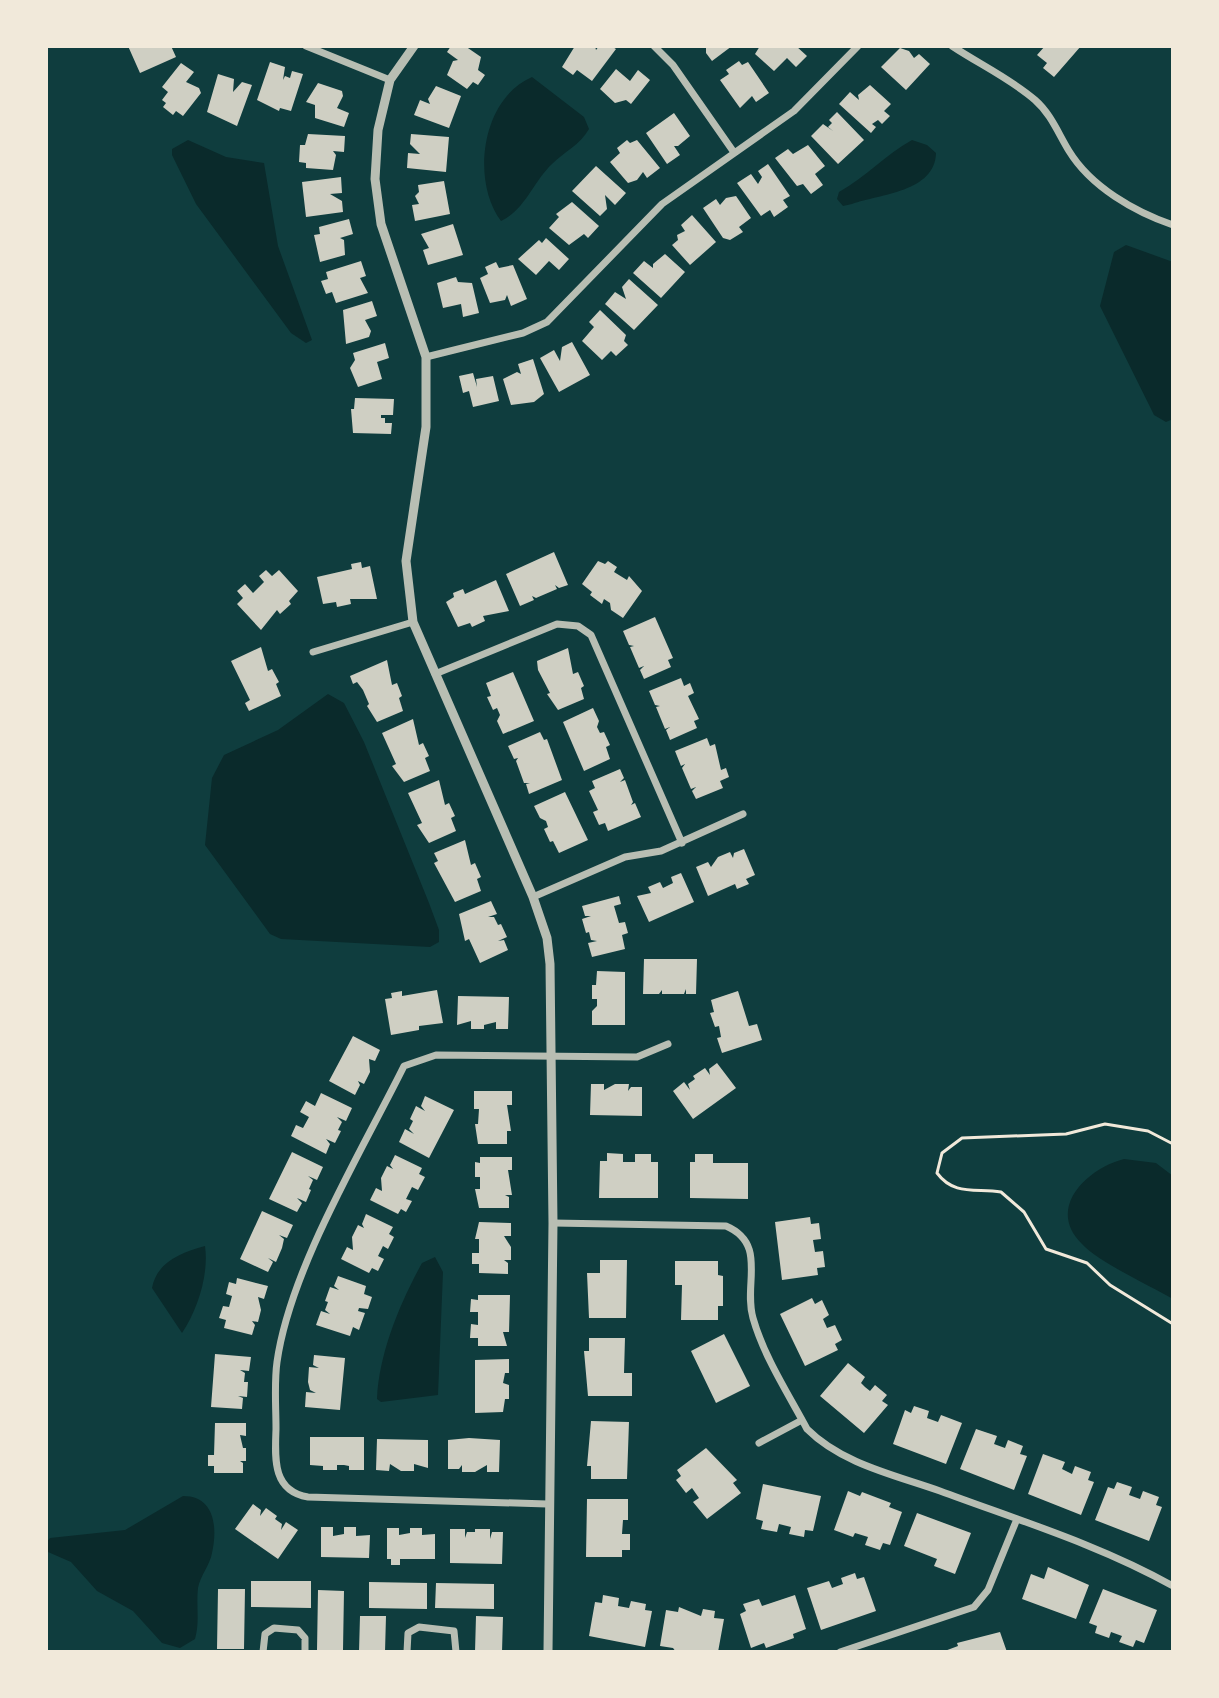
<svg xmlns="http://www.w3.org/2000/svg" width="1219" height="1698" font-family="Raleway,sans-serif">
	<rect width="100%" height="100%" fill="#0f3d3e"/>
	<path fill="#0a2a2b" d="M532,77L584,117L589,129C580,145 564,152 552,164C533,182 525,210 501,221C471,181 481,99 532,77Z
		M188,140L226,157L264,163L278,246L312,340L306,343L291,333L196,204L172,155V149Z
		M912,140L927,145L936,153C935,192 880,194 852,204L843,206L837,199L839,192C866,177 886,154 912,140Z
		M1126,245L1173,262V419L1166,422L1154,415L1100,306L1114,252Z
		M328,694L344,703L364,742L429,903L439,930V942L430,947L281,939L270,934L205,845L212,778L224,755L278,730Z
		M1124,1159L1156,1163L1173,1176V1299C1149,1285 1100,1263 1082,1244C1045,1208 1088,1168 1124,1159Z
		M205,1246C209,1274 198,1309 182,1333L152,1288C157,1262 180,1253 205,1246Z
		M435,1257L443,1272L438,1395L381,1402L377,1399C379,1353 400,1303 422,1263Z
		M183,1496C214,1496 218,1526 212,1553C210,1565 200,1576 198,1588C196,1606 200,1621 195,1639L180,1648L162,1643L133,1611L97,1591L71,1562L48,1552L46,1543L50,1538L125,1530Z"/>
	<path fill="#cfcfc3" d="M128,46H171L176,57L140,73Z
		M451,46H465L481,57L478,70L485,75L478,85L473,82L467,89L447,75L453,61L458,60L447,52Z
		M575,46H595L596,50L599,46H611L616,49L592,81L577,70L573,75L562,67Z
		M706,46H732L712,61L706,53Z
		M760,46H796L807,56L796,67L787,58L774,71L755,54Z
		M1045,46H1081L1054,77L1043,68L1047,63L1037,55Z
		M900,48L909,51L914,58L919,54L930,64L906,90L881,67Z
		M739,61L742,65L748,62L769,93L756,102L752,96L740,108L720,80L729,74L726,70Z
		M270,62L285,67L283,80L285,76L290,78L292,71L303,74L291,111L280,108L279,111L257,100Z
		M181,63L194,72L186,82L199,88L201,93L183,116L176,111L173,115L163,107L166,103L162,100L168,92L162,87Z
		M616,69L630,81L638,70L650,80L631,104L626,100L615,103L600,89Z
		M218,74L234,79L233,92L242,82L252,85L237,126L207,112Z
		M318,83L342,91L343,96L337,108L349,113L344,127L315,118V105L306,102Z
		M870,85L891,104L884,111L890,116L882,124L878,120L872,124L876,127L871,133L839,104L850,92L859,100L858,95Z
		M436,86L461,96L449,128L414,115L420,100L430,104L428,99Z
		M837,112L864,140L838,164L811,136L823,124L833,131L828,127L832,123L829,120Z
		M674,113L690,136L678,146H674L680,155L667,164L646,133Z
		M308,134L345,136L344,152L333,151L336,155L333,170L306,168V163L299,162L300,145H305Z
		M411,134L449,137L446,172L407,168L408,153L420,154L410,144Z
		M627,140L630,143L637,140L660,168L647,178L643,172L637,180L628,183L610,162L620,153L617,148Z
		M808,145L825,166L815,174L823,185L811,194L803,184L797,186L775,158L788,149L793,154Z
		M768,164L790,196L783,200L788,207L774,217L770,210L761,216L737,183L751,174L758,184L762,177L758,171Z
		M596,166L626,193L615,205L605,195L607,209L600,216L572,191Z
		M341,177L342,193L330,194L342,201L343,212L306,217L302,182Z
		M444,181L450,214L415,221L412,205L419,204L415,196L419,192L418,185Z
		M736,196L751,218L739,227L743,232L730,240L723,238L703,208L716,199L720,205L726,198Z
		M572,202L599,226L588,238L584,234L569,245L549,228L559,217L556,214Z
		M692,215L716,242L690,265L672,245L678,240L677,235L685,231L681,225Z
		M349,219L353,234L340,238L344,240L345,255L320,262L314,235L320,234L319,227Z
		M453,224L463,255L428,265L423,250L429,248L421,234Z
		M546,238L569,259L559,270L549,261L536,275L518,259L539,240L542,243Z
		M665,254L685,272L661,298L633,273L644,261L653,268V264Z
		M361,261L366,276L360,278L368,293L336,303L332,292L326,294L321,281L328,279L326,272Z
		M496,262L499,268L513,265L527,299L511,306L507,295L505,300L490,303L480,278L488,274L485,267Z
		M456,277L458,282L472,283L479,313L463,317L461,304L443,308L437,283Z
		M629,279L658,305L634,330L605,304L615,292L626,299L622,287Z
		M372,301L377,316L365,320L371,331L369,337L346,344L343,310Z
		M600,310L626,335L624,341L628,345L616,356L611,351L602,360L582,341L594,327L589,322Z
		M572,342L590,375L559,392L540,358L554,350L560,361L562,347Z
		M385,343L389,358L377,362L382,379L358,387L350,368L355,360L353,353Z
		M533,359L544,394L534,402L511,405L503,379L517,372L521,374L518,364Z
		M473,373L477,387L476,379L493,376L499,401L473,407L469,391L463,393L459,376Z
		M355,398L394,399L393,415H381V418H385V423H392L391,434L353,433L351,409H354Z
		M554,552L568,585L559,588L555,585L557,589L536,598L532,596L534,600L520,606L506,574Z
		M598,561L605,564L608,561L617,567L614,572L627,580L629,576L642,591L623,618L611,610L610,603L604,599L602,604L590,595L592,592L582,584Z
		M361,562L362,568L370,566L377,599H350L351,604L337,607L336,602L323,604L317,577L352,569L351,564Z
		M266,570L272,576L279,570L298,591L289,601L291,604L280,614L277,610L261,630L237,604L243,598L237,591L245,584L253,593L264,582L259,576Z
		M496,580L509,611L483,616L485,621L472,627L470,623L458,627L446,602L454,597L453,593L463,589L465,594Z
		M655,617L673,658L668,660L671,667L644,679L640,670L644,666L639,668L630,647L634,646L629,645L623,631Z
		M261,647L268,671L272,669L279,682L276,684L281,696L249,711L245,703L250,700L231,661Z
		M568,648L573,674L578,672L584,686L581,688L584,699L558,710L547,694L550,693L538,670L537,661Z
		M387,660L392,685L397,683L402,696L399,698L403,711L377,722L367,706L369,704L363,690L357,682L353,684L350,676Z
		M513,672L534,721L503,734L497,721L500,715L497,708L493,710L487,697L491,696L486,683Z
		M681,678L684,686L690,683L694,693L688,696L699,719L694,721L697,728L670,740L666,730L670,727L665,729L656,707L660,706L655,705L649,691Z
		M593,708L599,721L597,727L600,733L604,732L610,745L606,747L610,759L584,771L563,722Z
		M413,719L419,745L423,743L429,756L425,758L430,771L404,782L392,766L396,764L382,733Z
		M540,732L544,740L547,739L562,780L529,794L526,784L530,783H524L516,761L518,758L514,759L508,746Z
		M707,738L710,746L715,744L721,770L726,768L729,777L720,781L723,788L696,799L692,791L696,787L691,789L682,768L685,764L681,766L675,751Z
		M620,769L624,778L620,782L625,780L633,802L631,805L635,803L641,817L608,831L605,823L599,825L593,812L598,810L589,791L595,788L592,781Z
		M439,780L445,805L449,803L455,816L451,818L456,831L429,843L417,825L422,823L408,793Z
		M565,792L588,840L559,853L553,841L550,842L544,829L548,827L546,821L540,818L534,806Z
		M465,840L471,865L475,863L481,877L477,879L481,891L455,902L434,863L438,861L434,853Z
		M744,849L755,875L746,879L749,884L737,889L735,884L708,896L696,867L708,862L711,867L718,857L730,852L733,858L734,853Z
		M681,873L694,902L649,922L637,896L651,893L648,887L660,882L663,888L673,883L671,877Z
		M619,896L621,904L614,906L619,923L625,922L628,933L622,935L625,949L592,957L588,943L597,941L591,940L589,932L586,933L582,919L591,916H585L582,906Z
		M491,901L497,914L488,917H494L498,925L501,924L507,937L498,941L504,940L508,950L480,963L469,939L465,941L459,914Z
		M644,959H697L696,994H686V989L684,994H662V990L659,994H643Z
		M597,971L625,972V1025H592V1011L597,1006V999H592V985H596Z
		M437,990L443,1023L419,1026V1030L391,1035L385,999L392,998L391,993L402,991V996Z
		M738,991L749,1026L757,1024L762,1040L722,1053L717,1038L721,1037L719,1026L715,1027L710,1013L714,1012L711,1000Z
		M458,996L509,997L508,1029H496V1022L484,1025V1029H471V1021L457,1025Z
		M353,1036L380,1050L375,1061L369,1059L370,1072L364,1084L358,1081L360,1085L355,1095L329,1081Z
		M717,1063L736,1088L693,1119L673,1091L684,1082L690,1090L688,1084L695,1079L693,1076L705,1068L710,1075L709,1069Z
		M591,1084H604V1090L615,1084H629L628,1091L631,1087H642V1116L590,1115Z
		M474,1091H512V1105H507L511,1131H507V1144H478L475,1124H478L479,1109H474Z
		M321,1093L352,1108L346,1121L337,1117L342,1122L338,1130L341,1131L335,1143L326,1139L330,1144L326,1154L291,1136L296,1125L303,1128L309,1117L300,1112L306,1101L315,1106Z
		M425,1096L454,1110L429,1158L399,1142L405,1129L414,1134L409,1129L413,1121L410,1119L416,1106L425,1111L421,1106Z
		M292,1152L323,1167L317,1180L308,1176L313,1180L309,1189L311,1190L306,1202L297,1198L302,1203L297,1212L269,1199Z
		M607,1153L623,1154V1162H635V1154H651V1162H658V1198H599L600,1161H607Z
		M695,1154H713V1163H748V1199L690,1198V1162H695Z
		M395,1155L422,1168L419,1174L425,1177L418,1190L412,1187L406,1199L412,1201L406,1212L401,1209L398,1214L370,1200L376,1188L382,1191L381,1178L387,1166L393,1169L390,1165Z
		M480,1157H512V1170H508L512,1195H505L509,1197V1208H479L475,1189H480V1177H475V1162L480,1163Z
		M262,1211L293,1225L287,1238L279,1235L284,1239L282,1248L276,1262L268,1258L273,1262L268,1272L240,1259Z
		M366,1214L393,1227L389,1234L394,1237L388,1249L383,1246L378,1256L384,1259L378,1271L372,1268L369,1273L341,1259L347,1247L353,1250L352,1237L358,1225L364,1228L362,1224Z
		M810,1217L811,1224L819,1223L821,1239L813,1240L815,1252L823,1251L825,1267L817,1268L818,1275L782,1280L775,1222Z
		M479,1222L511,1223V1236H504L511,1247V1260H504L508,1263V1274L479,1273V1264H472V1253H479V1239H475Z
		M600,1260H627L626,1318H589L587,1273H600Z
		M675,1261H718V1275L723,1276V1306H718V1320H681L682,1285H675Z
		M338,1276L366,1286L364,1294L372,1297L368,1309L359,1308L358,1311L365,1313L359,1330L353,1327L350,1336L316,1325L321,1311L330,1314L325,1310L328,1302L325,1301L330,1287L339,1290L334,1286Z
		M237,1278L268,1286L264,1299L258,1297L261,1310L258,1322L252,1321L255,1325L252,1335L224,1328L226,1320L219,1318L223,1306L229,1307L232,1296L226,1294L229,1282L236,1284Z
		M478,1295H510L509,1332H503L507,1346H478V1338H470L471,1324L478,1325V1312H470L471,1299L478,1300Z
		M812,1298L815,1304L822,1300L829,1315L823,1319L827,1328L835,1325L842,1340L835,1344L838,1350L805,1366L780,1314Z
		M724,1334L750,1386L716,1403L691,1351Z
		M589,1338H625L624,1373H632V1396H588L584,1351H589Z
		M215,1354L251,1357L249,1371L240,1370L245,1373L244,1382H248L247,1397L238,1396L243,1398L242,1409L211,1407Z
		M314,1355L345,1358L340,1410L305,1407L306,1392L316,1393L310,1390L308,1382L309,1367L319,1368L313,1365Z
		M509,1359V1373H505L503,1383L509,1385V1399H505L503,1412L475,1413V1360Z
		M848,1363L865,1377L861,1383L865,1387L870,1391L875,1385L887,1395L882,1401L888,1405L864,1433L820,1396Z
		M914,1406L929,1411L927,1418L938,1422L941,1415L962,1423L946,1464L893,1444L905,1410L911,1413Z
		M591,1421L629,1422L627,1479H591V1466H587Z
		M215,1423H246V1436L240,1435L243,1448H246V1461H240L243,1463V1473H214V1466H208V1455H214Z
		M976,1429L997,1436L994,1444L1005,1448L1008,1440L1023,1446L1020,1454L1027,1456L1014,1490L960,1469Z
		M310,1437H364V1470H349V1466L344,1465H337V1470H323V1466L310,1465Z
		M469,1438L500,1440L499,1472H487V1465L475,1472H462V1465L459,1469H448V1440Z
		M377,1439L428,1440V1468L414,1464V1471H401L390,1464L389,1471L376,1470Z
		M706,1448L737,1480L733,1483L741,1493L707,1519L693,1502L699,1498L692,1488L686,1493L676,1480L681,1476L677,1470Z
		M1043,1454L1065,1462L1062,1469L1072,1474L1075,1466L1091,1472L1088,1480L1094,1482L1081,1515L1028,1494Z
		M1117,1482L1132,1487L1129,1495L1140,1499L1143,1491L1159,1497L1156,1505L1162,1507L1149,1541L1095,1520L1108,1487L1114,1489Z
		M763,1484L821,1496L813,1531L805,1530L804,1537L789,1534L791,1527L779,1524L777,1532L761,1529L763,1521L756,1519Z
		M848,1491L860,1496L862,1492L891,1503L889,1507L902,1512L890,1545L883,1543L880,1550L865,1545L868,1537L855,1533L853,1537L834,1530Z
		M587,1499H628V1520H623L622,1534H630V1550H622V1557H586Z
		M253,1504L261,1510L260,1516L266,1508L277,1516L275,1519L282,1524L281,1530L286,1522L298,1530L278,1559L235,1529Z
		M917,1513L971,1533L955,1574L934,1566L937,1559L904,1546Z
		M321,1527H333V1536L344,1534V1527H356V1536L370,1535L369,1558L321,1557Z
		M387,1528H399V1535L410,1533V1528H422V1535L435,1534V1559H400V1565H391V1559H387Z
		M450,1529H465V1538L467,1532H475V1529H490V1539L492,1532H503L502,1564L450,1563Z
		M1048,1567L1089,1585L1076,1619L1022,1599L1031,1574L1044,1579Z
		M855,1573L857,1579L864,1577L876,1611L821,1630L807,1588L829,1581L832,1588L843,1584L841,1578Z
		M251,1581H311V1608L251,1607Z
		M369,1582L427,1583V1609L369,1608Z
		M436,1583L494,1584V1609L435,1608Z
		M218,1589H245L244,1649H217Z
		M1103,1589L1157,1610L1144,1643L1136,1640L1133,1647L1119,1642L1122,1636L1111,1632L1109,1638L1095,1633L1097,1626L1089,1623Z
		M318,1590L344,1591L343,1650H317Z
		M603,1595L619,1598L618,1606L629,1608L631,1601L646,1604L645,1610L652,1611L645,1647L589,1636L595,1602L602,1603Z
		M795,1595L806,1629L793,1634L794,1638L766,1648L764,1643L751,1648L740,1614L746,1611L743,1604L759,1599L762,1606Z
		M679,1607L701,1616L703,1609L715,1611L714,1618L724,1619L718,1652H676L673,1648L660,1646L666,1610L678,1612Z
		M360,1616H386L385,1652H359Z
		M476,1616L503,1617L502,1652H475Z
		M1000,1632L1007,1652H942L958,1646L957,1643Z"/>
	<g fill="none" stroke-linecap="round" stroke-linejoin="round">
		<path stroke="#f1e9da" stroke-width="3" d="M1173,1144L1148,1131L1105,1124L1066,1134L962,1138L942,1153L937,1173C954,1196 976,1188 1001,1192L1024,1212L1046,1249L1087,1263L1110,1285L1173,1324"/>
		<path stroke="#b8beb3" stroke-width="7" d="M306,46L390,80
			M654,46L673,65L733,151
			M952,46C979,64 1011,79 1035,100C1051,114 1058,133 1069,151C1091,187 1135,212 1173,225
			M426,357L523,333L547,322L662,204L794,111L858,46
			M313,652L413,622
			M435,674L557,624L578,626L591,635L682,843
			M533,897L625,857L661,851L743,814
			M553,1223L726,1226C768,1244 743,1284 753,1318C764,1357 789,1395 807,1429C842,1464 895,1475 940,1491C1018,1520 1100,1545 1173,1586
			M759,1443L802,1420
			M547,1504L308,1497C272,1491 275,1458 276,1429C276,1407 274,1383 277,1362C290,1269 362,1151 404,1066L436,1055L637,1057L668,1044
			M263,1652L265,1634L274,1628L298,1630L305,1638V1652
			M407,1652L408,1633L419,1627L454,1631L456,1652
			M840,1652L974,1607L988,1590L1017,1519"/>
		<path stroke="#b8beb3" stroke-width="9" d="M414,46L390,80L378,130L375,179L381,224L426,357V427L406,561L413,622L533,897L547,938L550,964L553,1223L548,1652"/>
	</g>
	<rect width="1219" height="1698" fill="none" stroke="#f1e9da" stroke-width="96"/>
</svg>
